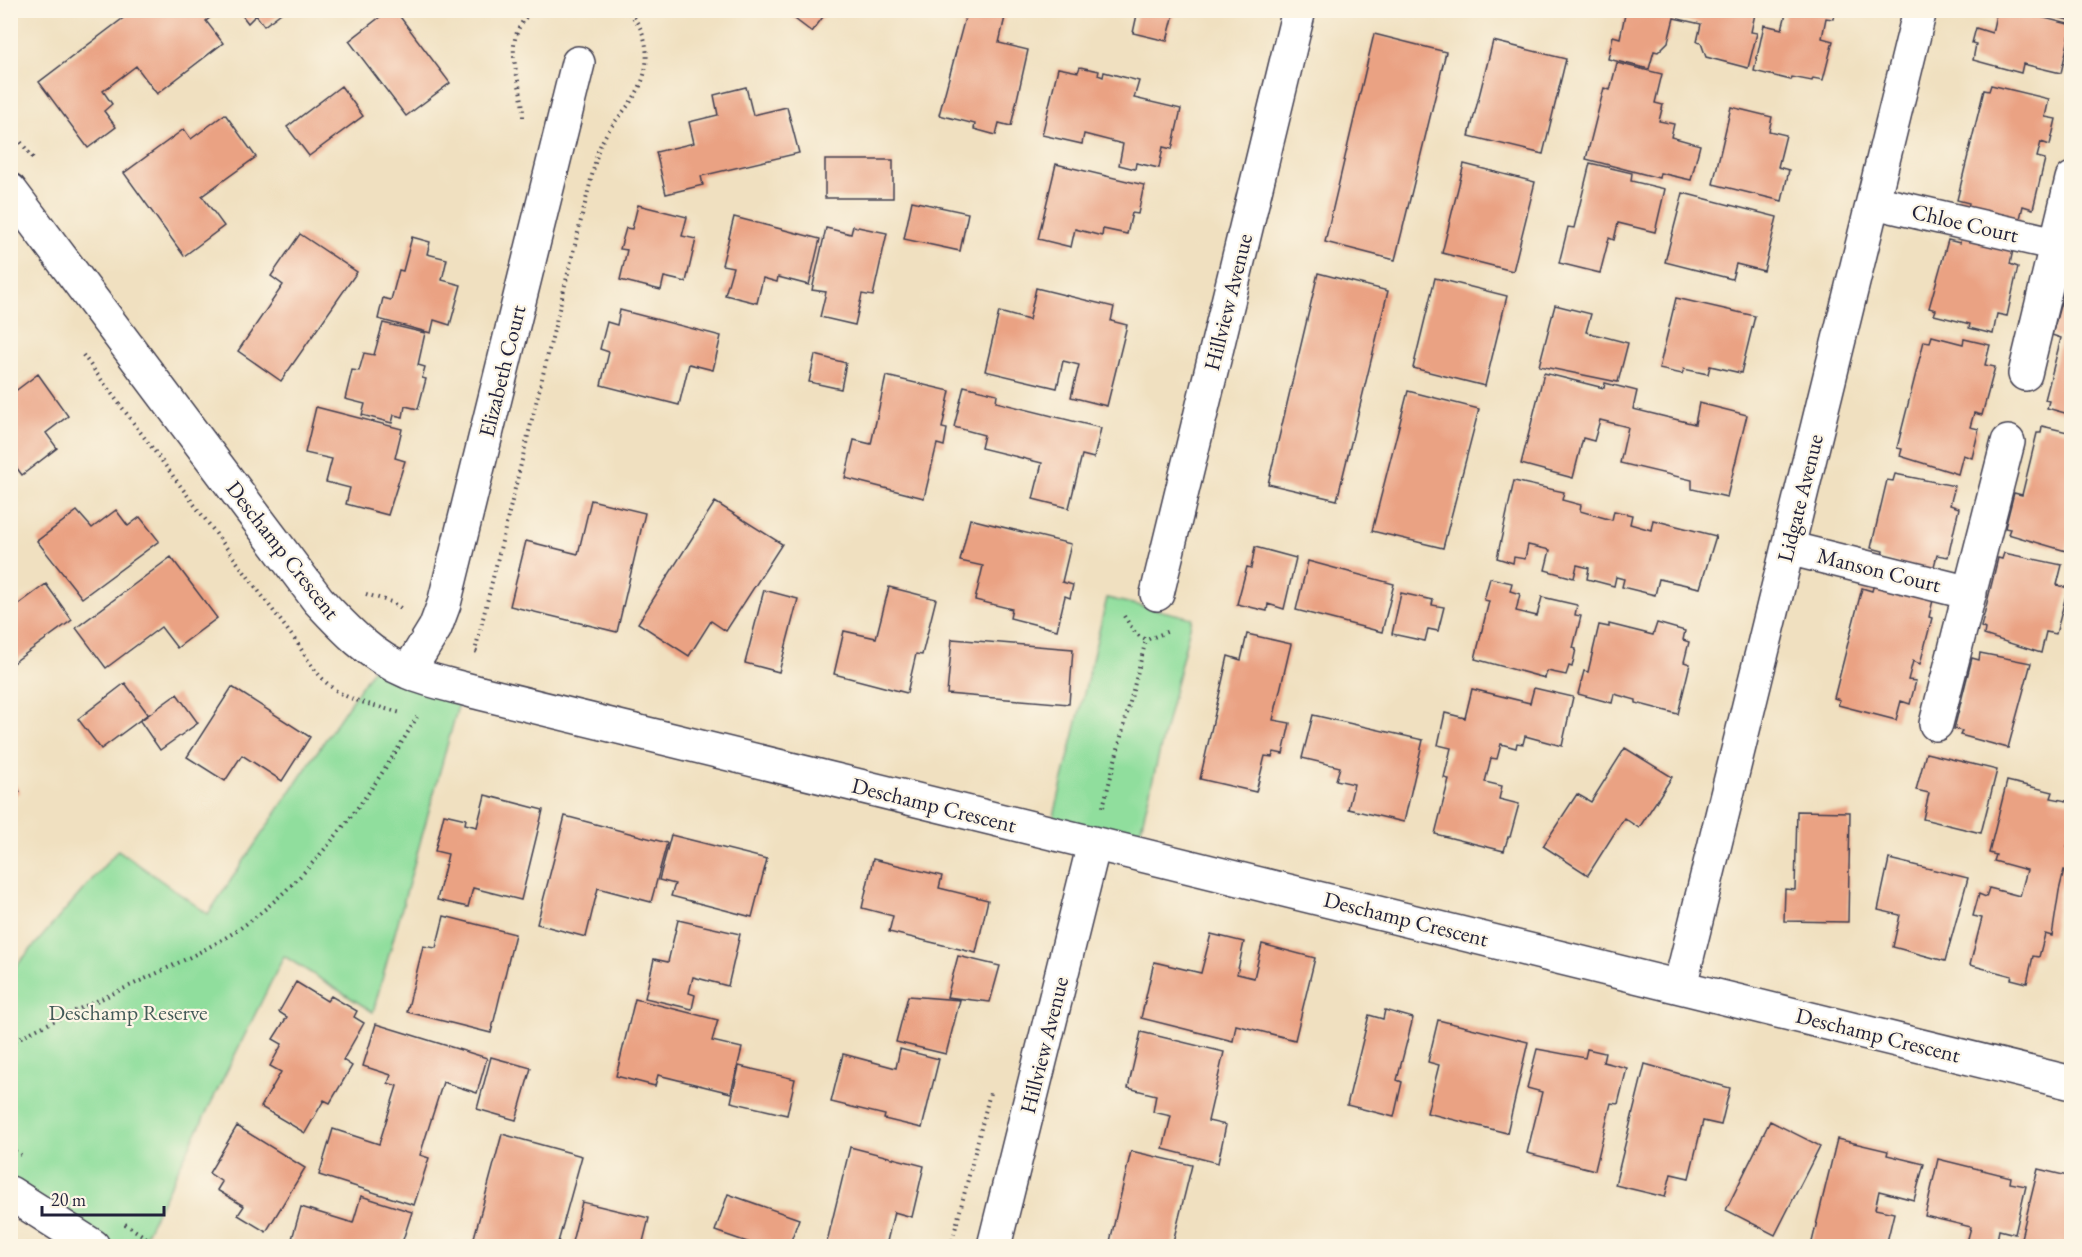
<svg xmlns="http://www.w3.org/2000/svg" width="2082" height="1257" font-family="'EB Garamond',serif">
	<rect width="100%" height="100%" fill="#fcf5e5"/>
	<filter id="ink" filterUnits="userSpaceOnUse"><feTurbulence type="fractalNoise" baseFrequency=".0167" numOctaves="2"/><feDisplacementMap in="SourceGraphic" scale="12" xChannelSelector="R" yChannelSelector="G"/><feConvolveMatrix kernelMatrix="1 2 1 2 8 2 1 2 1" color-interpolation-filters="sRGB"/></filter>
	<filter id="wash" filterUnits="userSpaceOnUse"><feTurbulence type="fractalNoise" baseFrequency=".008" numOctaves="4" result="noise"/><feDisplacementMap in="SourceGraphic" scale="24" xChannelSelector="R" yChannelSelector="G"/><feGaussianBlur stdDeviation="1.35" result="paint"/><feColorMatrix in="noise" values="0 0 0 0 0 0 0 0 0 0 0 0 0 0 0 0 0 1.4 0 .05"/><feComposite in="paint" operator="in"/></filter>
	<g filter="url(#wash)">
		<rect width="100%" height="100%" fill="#f0e0c0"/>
		<path fill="#90de9d" stroke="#59806c" stroke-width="1.5" d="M1107,598L1192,618L1135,853L1050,833Z
			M381,657L463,688L373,1012L284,956L140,1246H92L11,1194V972L118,850L208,914Z"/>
		<g id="blocks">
			<path fill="#eaa283" d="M134,10H220L206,21L223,43L157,94L136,66L103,91L112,104L104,111L116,127L88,148L39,82Z
				M238,10H285L264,26L256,15L248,23Z
				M389,10H395L450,83L406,116L349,41Z
				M783,10H828L812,32Z
				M967,10L1005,17L999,43L1028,50L1011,126L999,123L996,135L974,129L975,124L939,115Z
				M1138,10H1175L1167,41L1133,33Z
				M1444,10H1471L1469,17Z
				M1626,10H1740L1755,14L1751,32L1757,33L1748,68L1706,57L1701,43L1697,42L1701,24L1674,18L1668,42L1658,52L1654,51L1649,69L1608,59L1613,36L1620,38Z
				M1787,10H1835L1833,19L1826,18L1822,38L1833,41L1823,80L1813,78L1812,81L1792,77L1791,80L1754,71L1764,25L1782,29Z
				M1997,10H2013L2072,25L2061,73L2023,64L2021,73L1973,60L1976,44L1972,43L1976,28L1992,33Z
				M2035,10H2072V21L2035,11Z
				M1374,34L1446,52L1395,260L1325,242Z
				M1493,41L1566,59L1543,154L1469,136Z
				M1617,63L1662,74L1655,103L1663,105L1659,121L1674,124L1671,137L1700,145L1691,180L1660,173L1659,178L1586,159L1604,88L1610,90Z
				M1080,67L1099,71L1098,75L1103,77L1104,72L1139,81L1134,98L1181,109L1172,149L1163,147L1159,168L1136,163L1135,169L1119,165L1123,144L1084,134L1082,144L1042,135L1058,68L1078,72Z
				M1991,85L2049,99L2045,117L2056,119L2050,145L2041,142L2037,157L2045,159L2033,209L2023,206L2018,227L1968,210L1969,203L1957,200L1984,90L1989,91Z
				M341,86L363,116L309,156L287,127Z
				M746,87L753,115L787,107L799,153L701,176L703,185L666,194L656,152L694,143L689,122L718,115L714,95Z
				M1731,107L1772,117L1769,131L1786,135L1778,167L1789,170L1782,201L1713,184Z
				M225,114L256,157L202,196L224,226L184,256L124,173L184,129L191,139Z
				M825,160H893V198H825Z
				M1590,163L1632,173L1631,181L1665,189L1655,232L1618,223L1614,240L1609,238L1600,273L1559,263L1568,227L1574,228Z
				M1056,164L1144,185L1138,214L1132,213L1127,234L1103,229L1102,236L1075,229L1071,247L1038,239Z
				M1464,164L1535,182L1513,271L1442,253Z
				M1683,193L1777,217L1764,271L1736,264L1732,279L1665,262Z
				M912,201L968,213L960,251L904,239Z
				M638,205L687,217L682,236L696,239L686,282L664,277L661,290L620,280L627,250L620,249L626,228L632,229Z
				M734,217L820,239L809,285L778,277L777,282L763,278L757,303L725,295L733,267L722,265Z
				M853,226L887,233L873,296L862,294L855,325L820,317L826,292L812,290L826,228L851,234Z
				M300,234L357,272L281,381L238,351L283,285L271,276Z
				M1961,236L2014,245L2010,264L2018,267L2007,316L1997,314L1993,334L1969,328L1970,324L1934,315L1936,310L1929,308L1948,240L1960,243Z
				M412,237L430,242L427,254L447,259L442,280L461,285L450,325L434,320L431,333L378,319L383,298L391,300L399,270L403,271Z
				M1318,273L1388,291L1337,500L1268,484Z
				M1435,278L1507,296L1485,386L1413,368Z
				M1036,288L1114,307L1111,321L1127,325L1107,406L1071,397L1079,365L1063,361L1057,388L985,371L999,312L1029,320Z
				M2067,297L2072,298V415L2047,408L2049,401L2045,400L2061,338L2052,335L2061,302L2066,304Z
				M1676,298L1755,316L1741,373L1710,366L1708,374L1684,369L1682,374L1659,369Z
				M1555,305L1591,314L1586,332L1628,343L1618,382L1539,366Z
				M620,310L721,336L713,370L689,364L679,405L601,385L609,352L600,349L607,322L617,325Z
				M383,323L425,333L418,365L425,367L422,378L426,379L418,409L405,406L403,417L394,415L392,423L362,415L365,404L345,399L352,370L359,371L364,353L374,355Z
				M1932,336L1963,344L1964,339L1990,345L1985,365L1995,367L1982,415L1974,413L1970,427L1979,429L1972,458L1963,455L1958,474L1900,456L1902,449L1897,448L1924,341L1930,342Z
				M815,355L846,363L841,389L809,382Z
				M1544,373L1604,388L1605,383L1637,391L1633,409L1695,424L1699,403L1747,415L1727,497L1692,489V480L1620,463L1628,427L1600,420L1594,441L1583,438L1573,478L1521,464Z
				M38,374L68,416L46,433L57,448L22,475L10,459V387L14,392Z
				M886,376L950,391L942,428L947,429L944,446L937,444L924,498L845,478L854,440L871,444Z
				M964,386L997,394L996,402L1101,428L1094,458L1082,455L1069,508L1033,499L1042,463L981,448L984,435L954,427Z
				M1408,391L1479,409L1443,548L1372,531Z
				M316,407L402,429L395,458L405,461L388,515L346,504L350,488L326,482L332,459L305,453Z
				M2042,426L2072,433V530L2066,551L2008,534L2010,529L2005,528L2014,493L2022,495L2037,433H2041Z
				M1895,474L1955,486L1950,505L1959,508L1948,557L1937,555L1932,574L1882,558L1883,551L1871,548L1887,480L1893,481Z
				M1514,481L1564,492L1562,500L1581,505L1580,511L1612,520L1614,511L1632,515L1630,524L1651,530L1653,520L1716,536L1700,588L1659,579L1655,595L1622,587L1624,579L1616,577L1614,586L1587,579L1589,568L1577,565L1574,578L1545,570L1550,550L1528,545L1525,559L1514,557L1513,563L1497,558Z
				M591,500L645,513L617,632L510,606L526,541L578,554Z
				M715,502L782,544L726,631L711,621L689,656L638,623Z
				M116,510L128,526L140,517L159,541L82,598L37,541L77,511L92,528Z
				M970,519L1071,544L1062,582L1073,585L1070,598L1065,596L1057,630L1010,618L1012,609L975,600L983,566L960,561Z
				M1255,547L1296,558L1284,609L1268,604L1267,611L1237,604L1247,567L1251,568Z
				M2004,553L2062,565L2057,585L2068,588L2056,634L2046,632L2041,653L1984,635L1985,629L1981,627L1998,558L2002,559Z
				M171,557L217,618L177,648L161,627L106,668L76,628Z
				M1308,561L1394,584L1382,632L1296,610Z
				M1490,578L1512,583L1510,591L1520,594L1516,611L1537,616L1542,597L1577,605L1575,615L1581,616L1573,648L1576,649L1572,667L1569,666L1566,675L1547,671L1545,678L1475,659L1489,601L1484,600Z
				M46,584L72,620L10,665V599L16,606Z
				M1874,584L1933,600L1929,617L1932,618L1920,664L1913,661L1908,680L1916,681L1910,704L1901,701L1896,720L1838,705L1840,700L1834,698L1862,588L1872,591Z
				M889,587L936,599L922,655L916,654L907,693L834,674L844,631L876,638Z
				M764,590L798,599L779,672L745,663Z
				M1401,593L1433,600L1432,605L1444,607L1438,631L1428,629L1425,641L1392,634Z
				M1657,623L1685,631L1683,640L1689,642L1684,662L1690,664L1678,714L1636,703V700L1614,694L1612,703L1578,694L1584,671L1588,672L1599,625L1609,627V624L1653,635Z
				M1247,634L1291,644L1273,720L1290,723L1283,754L1274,752L1272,757L1265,756L1256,792L1200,779L1228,656L1241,660Z
				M952,639L1073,649L1069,704L947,694Z
				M1980,653L2031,663L2008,748L1960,735L1962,731L1954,729L1972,658L1979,660Z
				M125,683L148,714L101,749L78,719Z
				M232,687L310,737L282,781L242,755L225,781L187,757Z
				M1534,688L1573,697L1562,746L1525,736L1523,744L1517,743L1516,748L1501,744L1497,759L1491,758L1485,782L1502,786L1499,799L1519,804L1510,837H1508L1504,851L1435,834L1449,779L1444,778L1451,748L1438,745L1445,713L1465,718L1472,689L1530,703Z
				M177,694L198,723L160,750L140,721Z
				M1313,715L1423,740L1404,822L1348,809L1354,784L1336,780L1340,767L1302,758Z
				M1625,748L1672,777L1639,828L1624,818L1588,875L1543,846L1577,794L1591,802Z
				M1926,753L1997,770L1981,833L1923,819L1929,793L1916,790Z
				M10,776L20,792L10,798Z
				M2007,781L2053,792L2051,798L2072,802V829L2067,847L2072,848V856L2067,871L2064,870L2059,891L2052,936L2045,934L2039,957L2033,956L2027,983L2011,979L2012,976L1970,965L1982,918L1973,916L1979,894L1986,897L1989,888L2020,896L2027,870L1994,861L1996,855L1989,853Z
				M485,795L543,810L521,900L473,888L468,907L437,900L448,854L435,851L444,814L466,819L465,824L477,827Z
				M1797,811L1850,812L1848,922L1784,921L1785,889L1795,890Z
				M565,816L667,843L651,902L598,888L586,937L537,924Z
				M671,835L767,859L752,917L671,896L675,884L659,880Z
				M873,859L942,876L939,888L988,900L976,953L889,932L893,916L862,908Z
				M1889,859L1968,878L1945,961L1893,947L1900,915L1878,910Z
				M444,916L515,934L491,1033L407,1012L423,946L436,948Z
				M678,920L740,934L728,986L693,977L689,993L695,995L692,1009L645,998L654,959L668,962Z
				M1211,934L1244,942L1237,974L1254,978L1262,944L1315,958L1295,1040L1236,1025L1233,1041L1141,1018L1154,962L1201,973Z
				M958,956L1000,966L990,1002L947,997Z
				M296,982L327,1001L331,996L357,1011L354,1017L364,1023L343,1060L352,1066L330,1103L324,1100L305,1133L261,1107L281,1072L270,1066L282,1044L273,1039L287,1017L279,1012Z
				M908,996L960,1000L946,1054L896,1042Z
				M635,999L718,1020L712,1041L742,1048L731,1093L658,1075L655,1086L616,1076Z
				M1385,1010L1413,1018L1397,1080L1402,1082L1394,1117L1347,1105L1369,1015L1383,1019Z
				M1438,1020L1528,1042L1507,1133L1427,1113L1439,1065L1428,1062Z
				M376,1024L487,1058L477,1093L443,1082L420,1155L429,1158L414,1205L319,1175L333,1129L379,1144L397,1086L388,1083L391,1075L363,1066Z
				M1141,1032L1224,1052L1208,1121L1226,1125L1218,1163L1163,1149L1171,1116L1153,1112L1156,1095L1128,1088Z
				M900,1049L939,1059L922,1128L884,1119L885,1115L831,1102L843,1054L896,1068Z
				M1537,1049L1585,1058L1587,1049L1605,1053L1603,1062L1627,1068L1618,1104L1611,1103L1595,1170L1527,1153L1542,1092L1527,1088Z
				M491,1057L531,1068L516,1120L477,1109Z
				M1645,1064L1730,1088L1721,1125L1703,1121L1689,1178L1671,1174L1665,1197L1615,1185Z
				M739,1066L795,1079L787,1115L731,1102Z
				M1770,1121L1820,1146L1775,1235L1726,1210Z
				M237,1126L305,1168L266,1232L238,1215L244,1206L217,1190L222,1182L209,1173Z
				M502,1134L582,1156L557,1246H452L454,1240L472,1245Z
				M1837,1139L1888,1151L1887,1155L1924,1164L1914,1200L1879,1191L1875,1209L1894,1213L1886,1246L1866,1243L1865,1246H1811Z
				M850,1147L924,1166L912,1217L894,1212L886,1246H826Z
				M1131,1151L1192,1165L1172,1246H1109Z
				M1938,1159L2011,1177L2010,1183L2026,1186L2015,1234L1999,1230L1996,1246H1966L1971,1227L1925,1216Z
				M2038,1169L2072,1177V1246H2019Z
				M728,1194L799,1219L789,1246H759L715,1231Z
				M361,1196L412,1212L401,1246H290L301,1207L353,1223Z
				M582,1202L649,1218L642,1246H571Z"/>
		</g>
	</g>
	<g filter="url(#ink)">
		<use href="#blocks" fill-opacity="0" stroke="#413e4f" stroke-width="1.5"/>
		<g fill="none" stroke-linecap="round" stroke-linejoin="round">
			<g stroke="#413e4f" stroke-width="36">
				<path id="minor" d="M10,190L318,600C344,628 371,657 408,672C431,682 456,686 480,693L2072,1083
					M1874,202L2056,244
					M2025,374L2072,179
					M1788,548L1970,593
					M1157,594L1299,10
					M408,672L435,628L444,604L578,63
					M1936,724L2008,442
					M1680,986L1920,10
					M10,1193L93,1246
					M994,1246L1094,844"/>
			</g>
			<path stroke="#413e4f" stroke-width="4" stroke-dasharray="1.5 4.5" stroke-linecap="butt" d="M523,117C524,79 496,43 533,10
				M10,128L33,158
				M83,355L298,644C330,698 343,697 401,713
				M366,594L391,602L404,610
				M1124,616L1136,634L1146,640L1169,631
				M477,652L475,651L598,151C607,127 621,117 634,97C652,70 652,32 626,10
				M1103,807L1146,640
				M10,1043C79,1006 152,979 220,941C300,895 371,796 417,717
				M10,1148L21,1155
				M125,1224L159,1246
				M951,1246L990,1093"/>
			<use href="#minor" stroke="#fff" stroke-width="33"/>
		</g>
	</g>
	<g text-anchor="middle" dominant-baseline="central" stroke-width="4.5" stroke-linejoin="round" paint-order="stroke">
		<g font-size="22" fill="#22223b" stroke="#fcf5e5">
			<text transform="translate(1965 223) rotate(13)">Chloe Court</text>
			<text transform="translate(1228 302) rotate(-76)">Hillview Avenue</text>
			<text transform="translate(502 371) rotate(-76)">Elizabeth Court</text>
			<text transform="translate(1800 498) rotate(-76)">Lidgate Avenue</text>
			<text transform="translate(283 550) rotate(52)">Deschamp Crescent</text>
			<text transform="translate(1879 570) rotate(14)">Manson Court</text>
			<text transform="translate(934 805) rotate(14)">Deschamp Crescent</text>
			<text transform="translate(1406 919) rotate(14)">Deschamp Crescent</text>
			<text transform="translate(1878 1035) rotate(14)">Deschamp Crescent</text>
			<text transform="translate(1044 1045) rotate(-76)">Hillview Avenue</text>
		</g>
		<g font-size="22" fill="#435a58" stroke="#fcf5e5">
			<text x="128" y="1012">Deschamp Reserve</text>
		</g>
	</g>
	<rect width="2082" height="1257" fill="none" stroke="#fcf5e5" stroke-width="36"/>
	<path d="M42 1206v9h122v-9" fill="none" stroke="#22223b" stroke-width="3"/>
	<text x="51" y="1206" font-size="18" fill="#22223b" stroke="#fcf5e5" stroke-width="4.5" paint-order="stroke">20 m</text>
</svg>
